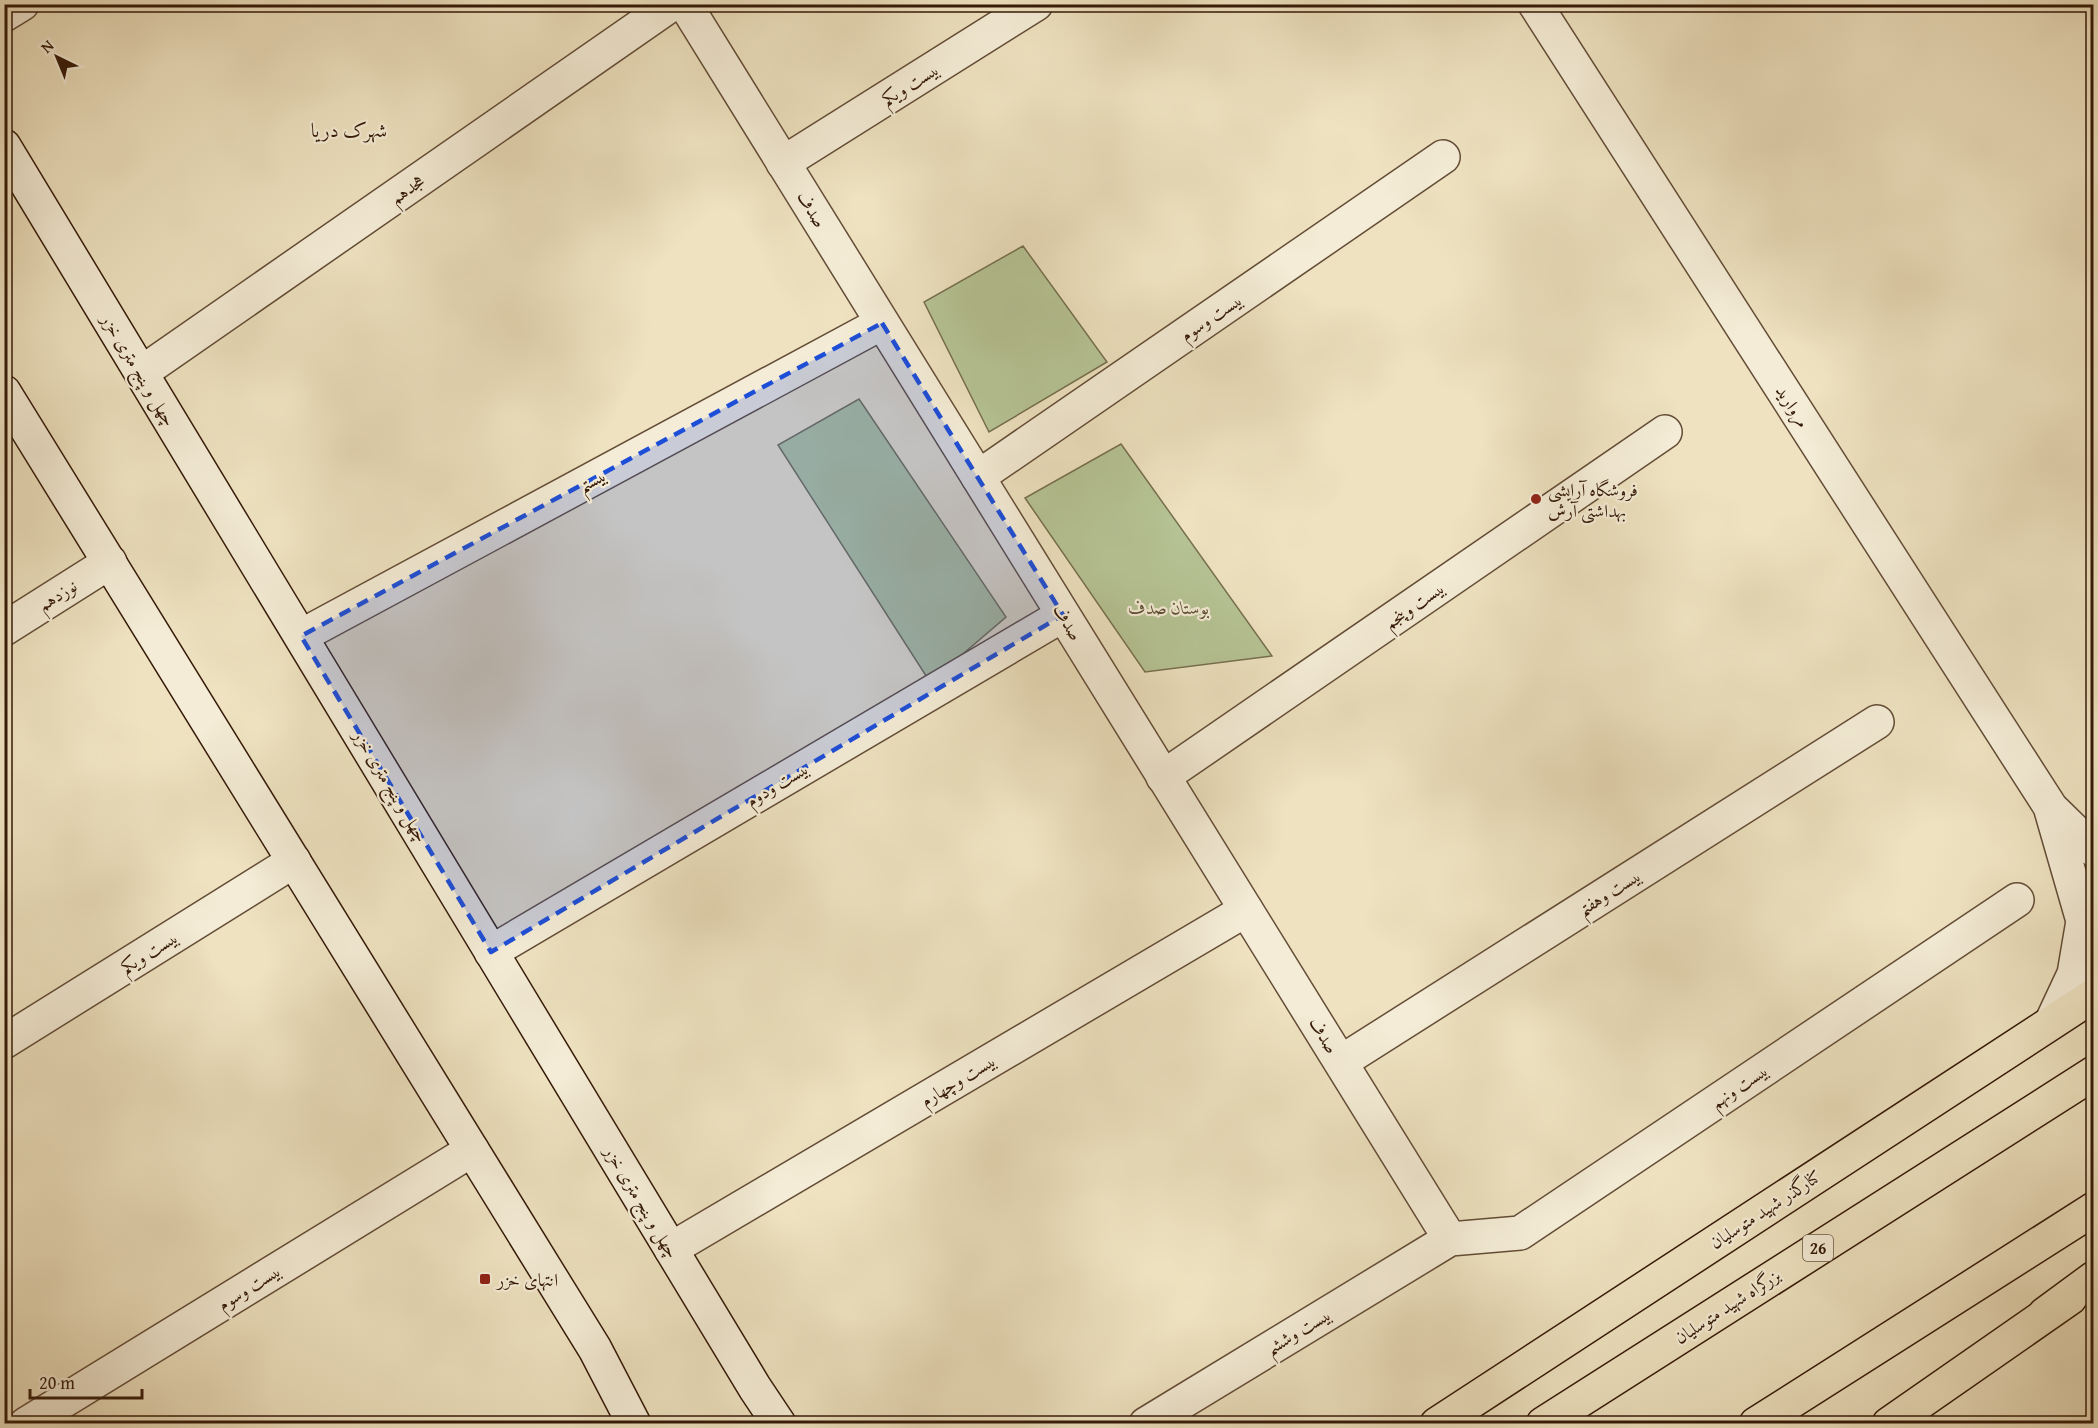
<svg xmlns="http://www.w3.org/2000/svg" width="2098" height="1428" font-family="'Gentium Book Plus',Amiri,serif">
	<rect width="100%" height="100%" fill="#eee2c0"/>
	<filter id="stains"><feTurbulence type="fractalNoise" baseFrequency=".00333" numOctaves="4"/><feColorMatrix values="0 0 0 0 .2 0 0 0 0 .09 0 0 0 0 .02 0 0 0 .5 -.17"/></filter>
	<radialGradient id="worn" r=".72"><stop offset=".6" stop-color="#630" stop-opacity="0"/><stop offset="1" stop-color="#630" stop-opacity=".3"/></radialGradient>
	<path fill="#b6c495" stroke="#766f4e" stroke-width="1.5" d="M1023,246L1107,362L989,432L924,302Z
		M859,399L1006,617L930,682L778,445Z
		M1121,444L1272,656L1145,672L1025,498Z"/>
	<g fill="none" stroke-linecap="round" stroke-linejoin="round">
		<g stroke="#634c36" stroke-width="36">
			<path id="minor" d="M4,15L22,4
				M783,163L1036,4
				M141,373L672,4
				M978,477L1443,157
				M4,629L110,562
				M301,636L882,323
				M1163,777L1665,432
				M491,952L1063,615
				M4,1042L294,861
				M1341,1062L1877,722
				M671,1249L1246,910
				M26,1424L472,1150
				M1146,1424L1450,1239L1520,1233L2017,900"/>
		</g>
		<g stroke="#634c36" stroke-width="36">
			<path id="tertiary" d="M685,4L1450,1239
				M1535,4L2051,808L2094,850
				M2051,810L2083,921L2074,974L2052,1021"/>
		</g>
		<g stroke="#351a08" stroke-width="36">
			<path id="secondary" d="M4,146L755,1388L779,1424
				M4,392L595,1349L634,1424"/>
		</g>
		<g stroke="#351a08" stroke-width="36">
			<path id="primary" d="M1437,1424L2094,995
				M1889,1424L2070,1298"/>
		</g>
		<g stroke="#351a08" stroke-width="36">
			<path id="trunk" d="M2045,1314L2094,1278
				M1543,1424L2094,1073
				M1756,1424L2094,1209"/>
		</g>
		<use href="#minor" stroke="#f4ecd6" stroke-width="33"/>
		<use href="#tertiary" stroke="#f4ecd6" stroke-width="33"/>
		<use href="#secondary" stroke="#f4ecd6" stroke-width="33"/>
		<use href="#primary" stroke="#eee2c0" stroke-width="33"/>
		<use href="#trunk" stroke="#eee2c0" stroke-width="33"/>
	</g>
	<path fill="#1d4ed8" fill-opacity="0.2" stroke="#1d4ed8" stroke-width="4.5" stroke-dasharray="12 8" stroke-linejoin="round" d="M882,323L1063,615L491,952L301,636Z"/>
	<g fill="#8f2418" stroke="#f4ecd6" stroke-width="2">
		<circle cx="1536" cy="499" r="6"/>
		<rect x="479" y="1273" width="12" height="12" rx="3"/>
	</g>
	<g text-anchor="middle" dominant-baseline="central" stroke-width="4.5" stroke-linejoin="round" paint-order="stroke">
		<rect fill="#f4ecd6" stroke="#6e5946" stroke-width="1.5" x="1803" y="1235" width="30" height="26" rx="4.5"/>
		<g font-size="16" font-weight="bold" fill="#351a08">
			<text x="1818" y="1248">26</text>
		</g>
		<g font-size="18" fill="#351a08" stroke="#f4ecd6">
			<text transform="translate(910 84) rotate(-32)">بیست ویکم</text>
			<text transform="translate(407 189) rotate(-35)">هجدهم</text>
			<text transform="translate(812 209) rotate(58)">صدف</text>
			<text transform="translate(1211 317) rotate(-34)">بیست وسوم</text>
			<text transform="translate(139 370) rotate(59)">چهل و پنج متری خزر</text>
			<text transform="translate(1793 406) rotate(57)">مروارید</text>
			<text transform="translate(592 480) rotate(-28)">بیستم</text>
			<text transform="translate(57 595) rotate(-32)">نوزدهم</text>
			<text transform="translate(1414 605) rotate(-35)">بیست وپنجم</text>
			<text transform="translate(1068 622) rotate(58)">صدف</text>
			<text transform="translate(777 784) rotate(-31)">بیست ودوم</text>
			<text transform="translate(391 786) rotate(59)">چهل و پنج متری خزر</text>
			<text transform="translate(1609 892) rotate(-32)">بیست وهفتم</text>
			<text transform="translate(149 952) rotate(-32)">بیست ویکم</text>
			<text transform="translate(1324 1035) rotate(58)">صدف</text>
			<text transform="translate(958 1080) rotate(-31)">بیست وچهارم</text>
			<text transform="translate(1739 1086) rotate(-34)">بیست ونهم</text>
			<text transform="translate(642 1202) rotate(59)">چهل و پنج متری خزر</text>
			<text transform="translate(1765 1209) rotate(-33)">کنارگذر شهید متوسلیان</text>
			<text transform="translate(249 1287) rotate(-32)">بیست وسوم</text>
			<text transform="translate(1727 1306) rotate(-33)">بزرگراه شهید متوسلیان</text>
			<text transform="translate(1298 1331) rotate(-31)">بیست وششم</text>
		</g>
		<g font-size="18" fill="#351a08" stroke="#f4ecd6" text-anchor="start">
			<text x="1548" y="489">فروشگاه آرایشی<tspan x="1548" dy="21">بهداشتی آرش</tspan></text>
			<text x="497" y="1279">انتهای خزر</text>
		</g>
		<g font-size="18" font-style="italic" fill="#5c4d32" stroke="#f4ecd6">
			<text x="1169" y="607">بوستان صدف</text>
		</g>
		<g font-size="20" fill="#351a08" stroke="#f4ecd6">
			<text x="349" y="129">شهرک دریا</text>
		</g>
	</g>
	<rect width="2098" height="1428" fill="none" stroke="#eee2c0" stroke-width="24"/>
	<rect x="6" y="6" width="2086" height="1416" fill="none" stroke="#351a08" stroke-width="3"/>
	<rect x="12" y="12" width="2074" height="1404" fill="none" stroke="#351a08" stroke-width="1.5"/>
	<g transform="translate(57 57) rotate(317)" stroke="#f4ecd6" stroke-width="4.5" paint-order="stroke">
	<path d="M0-4.5L10 22L0 15L-10 22Z" fill="#351a08"/>
	<text y="-9" font-size="16" font-weight="bold" text-anchor="middle" fill="#351a08">N</text>
	</g>
	<path d="M30 1389v9h112v-9" fill="none" stroke="#351a08" stroke-width="3"/>
	<text x="39" y="1389" font-size="18" fill="#351a08" stroke="#f4ecd6" stroke-width="4.5" paint-order="stroke">20 m</text>
	<rect width="100%" height="100%" filter="url(#stains)"/>
	<rect width="100%" height="100%" fill="url(#worn)"/>
</svg>
